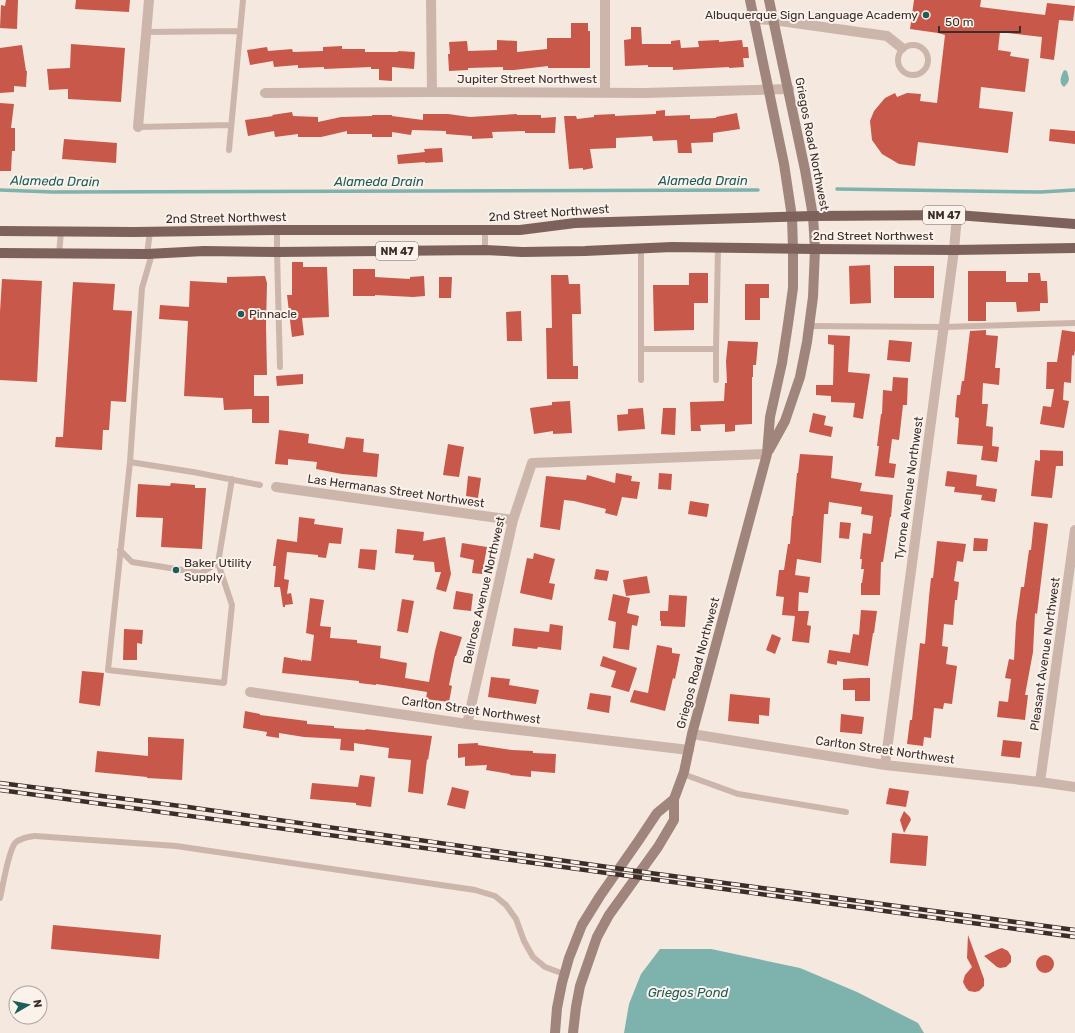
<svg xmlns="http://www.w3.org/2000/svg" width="1075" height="1033" font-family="Rubik,sans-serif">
	<rect width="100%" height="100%" fill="#f4e8df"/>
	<path fill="#7db2ad" d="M1064,70L1067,71C1069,79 1071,80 1064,87C1058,83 1061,76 1064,70Z
		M660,949H711L800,968L857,992L918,1023L924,1033H624L629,1004L641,974Z"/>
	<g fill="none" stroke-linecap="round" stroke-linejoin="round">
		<path stroke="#7db2ad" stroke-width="3.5" d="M837,189L1041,192L1075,190
			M0,190L52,192L758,190"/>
	</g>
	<path fill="#c85849" d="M6,0H18L17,29L0,28L1,5L5,6Z
		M76,0H130L129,12L75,9Z
		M914,0H981L980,7L1045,15L1047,3L1075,6L1073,21L1059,20L1054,60L1040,58L1042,37L1000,32L998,50L1011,52L1010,56L1029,59L1025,92L981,87L979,108L1013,112L1008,153L918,142L915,166L899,164L882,154L872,140L870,121L874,111L885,98L895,93L897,97L907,93L921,94L920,101L937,103L945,35L938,33L910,29Z
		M571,23H588V31H590V68H548V66L514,70H503V67L468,68V70L449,71L448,54H450L449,42L467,41L468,51L497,50V40L517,41V52L547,49V38H571Z
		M631,27H641L642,44H671V41L680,40L681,48L699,47L698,41L719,40V42L742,40L743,47H748L749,58H743L744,67L729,68V67L673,70V67H648V65L625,66L624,40L631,39Z
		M71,44L125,48L121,102L68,99V89L49,90L47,69L70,68Z
		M22,45L26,71H27L26,87L14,86V92L0,93V48Z
		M342,46V49H365V52H398V51L415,52L414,69L392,67V81L379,80V69H371V67L324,69V67L298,68V65L274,67L273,61L250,65L247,50L267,47L268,51L292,49L293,52L323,51V47Z
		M0,103L14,104L11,128H15V151H12L11,171H0Z
		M665,110V116L690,115V119L716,118V117L737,113L740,129L713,133V142L691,143L692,153H678L677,140L653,141L652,136L616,138V148L590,149L593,168L583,170V168L569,169L564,116H576L577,119L594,117V115L615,114V116L656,114V111Z
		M292,112L293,116L318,117V122L341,117L372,116V115H392V116L423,120V114H448L470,117L517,114V115H541V118L556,117L555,133H525V131L492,132L493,138L472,139V136L446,134V131L412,130L411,135L392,132V137H372V134H347V131L321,137H298V134L275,137L274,131L248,136L245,120L273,116L272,115Z
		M1050,129L1075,131V144L1049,141Z
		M64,139L117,143L116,163L62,159Z
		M442,148L443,162L425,163V162L398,164L397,155L425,152L424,149Z
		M292,262H303V267H327L329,317L302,318L304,335L292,337L287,295H292Z
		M870,265L871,303L850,304L849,266Z
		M894,266H934V298H894Z
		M353,269H375V277L410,279V277L424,276L425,296L413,297L375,295V296H353Z
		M968,271H1006V282H1028V273H1040L1041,281H1047L1048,303H1040V311L1017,312L1016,302H986V321H968Z
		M689,273H708V303H694V330L654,331L653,285H689Z
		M551,275H568L569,284H580L581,314H572L573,366H578V379H547L546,328H552Z
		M265,276L267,283L266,325L267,375H254V396H269V423H252V409L224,410L223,398L184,396L188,321L159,319L160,305L189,307L190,281L227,283V277Z
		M439,277H452L451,298H439Z
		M2,279L42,281L37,382L0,380V312Z
		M73,282L115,284L113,310L132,311L126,402L111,401L109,430H103L102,450L55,447L56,437H63Z
		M745,284H769V298H760V320H745Z
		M521,311L522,341H507L506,312Z
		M986,330V335L998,336L995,368H1000L999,385L983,383L982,404H988L986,426L993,427L992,446L999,447L997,462L981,460L983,446L957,444L959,418L955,417L957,395H960L962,381H964L970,331Z
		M1062,330L1075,332V350L1074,356L1072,355L1071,383L1064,382L1063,400L1069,401L1064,428L1040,424L1043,406L1051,407L1054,389H1046L1047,362H1057Z
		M828,335L850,336L848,372L870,374L863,419L853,417L855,403L831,402V396L816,395V385H833L834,345L828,344Z
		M889,340L912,342L910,362L887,360Z
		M728,341L758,342L756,365H753V377H752V424L735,425V431L725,432V424L700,425L701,431H691L690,402L724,401L725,383H727L726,361Z
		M303,374V384L277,386L276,376Z
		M893,377L908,378L907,405H903L899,440L892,439L889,463L896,464L894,478L875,476L879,446H877L881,414H882L883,390L892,391Z
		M570,401L572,433L553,434V431L534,434L530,408L552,405V402Z
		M643,408L645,429L618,431L617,415L628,414V409Z
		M663,408H676L675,435L661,434Z
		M813,413L826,416L824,425L833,427L831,437L809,432Z
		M279,430L309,434L308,443L344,449L346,437L364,439L363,452L379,454L377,477L342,474L316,469L317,462L288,459V465L275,464Z
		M448,444L464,447L459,477L443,475Z
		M1040,450L1063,451V466H1056L1052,498L1031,496L1035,460L1040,461Z
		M800,454L833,456L831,478L862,483L860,491L893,495L891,517H890L883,562H881L880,595H861V583H862L864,569H861L862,559H860L863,533L871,534L873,516L861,514L862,507L829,502L828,514H824L821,563L797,559L795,575L810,577L808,593L799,592L798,611H809L807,625L811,626L809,643L792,641L795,616L782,615L784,597L776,596L779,570H784L788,544H790L792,516H793L797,473H798Z
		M947,471L977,475L976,486L997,489L995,502L981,500L982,495L954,492L955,487L945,486Z
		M616,473L632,476L631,481L640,482L637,499L622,497L617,516L605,513L606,509L574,501L564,500L560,530L540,527L546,476L586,480L587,475L615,483Z
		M659,473L672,474L671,490L658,489Z
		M468,476L481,478L478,498L466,496Z
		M171,483L195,485V488H206L202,549L161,547L163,518L136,517L138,484L170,486Z
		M690,501L709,504L707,517L688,514Z
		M299,517L315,519L314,524L343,528L341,544L329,543L326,558L318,557V555L287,552L284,579L289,580L287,594L291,593L293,604L285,605V607H283L280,587H274L276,566H273L277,539L297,542Z
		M840,522L851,523L849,539L839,538Z
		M1034,522L1048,524L1037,614L1035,613L1033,652L1025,695H1028L1025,720L997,717L999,701L1008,702L1011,679L1005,678L1009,659L1014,660L1016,623L1021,587H1024L1029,550H1031Z
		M397,529L424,532L423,541L445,537L451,574L446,592L436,589L441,572H435L434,562L413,560L414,555L395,553Z
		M974,538L988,539L987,551H973Z
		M937,541L966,544L963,562L957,561L954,581L959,582L957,600H955L953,625L944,624L942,646L948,647L946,664L957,666L952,704L944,703L943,709L934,708L931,738L924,737L923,746L907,744L910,720H912L920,643L925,644L929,597L931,578H933Z
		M462,543L487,547L482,574L472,573L474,560L460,557Z
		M360,549L377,550L375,570L358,568Z
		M534,553L555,559L549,583L555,584L552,600L520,593L527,558L533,559Z
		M596,569L609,571L607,581L594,579Z
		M647,576L650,593L626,596L623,580Z
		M456,591L473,594L471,611L453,609Z
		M613,594L630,598L627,613L639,616L637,626L632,625L629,650L613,648L616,622L608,620Z
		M669,595L687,596L685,627L661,626V621H660V611H668Z
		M310,598L324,600L320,626L331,627L330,638L357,640V643L381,646L380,658L407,663L405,678L429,682L435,651L440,631L462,637L456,656H455L449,685L452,686L449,702L426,699L427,692L403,688L376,684V685L359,683V681L282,673L284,657L301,660L302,662V660L311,661L314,635L306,633Z
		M402,599L414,601L408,633L397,631Z
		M861,610L877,611L874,633H873L868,666L837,661V665L827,663L829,650L850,653L853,634L859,635Z
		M550,624L563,626L561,650L538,647L537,649L512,646L514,628L549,632Z
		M124,629L143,630L142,644L137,643V660H123Z
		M772,634L781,638L775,654L766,650Z
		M657,645L672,648V653L680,654L675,679L673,678L665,711L630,702L634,690L648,693Z
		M603,656L637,668L629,692L611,687L616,671L600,666Z
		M82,671L104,673L100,706L79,703Z
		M491,677L510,679L509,685L539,690L536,704L488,697Z
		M861,678H870V701H855V690H843V679Z
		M590,693L611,696L609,713L587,709Z
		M730,694L770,698L769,716L759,715V724L728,721Z
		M245,711L260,714V715L307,721V724L334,726V728L365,730L366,729L383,731L432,736L428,760L427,759L423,794L408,792L411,760L388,758L389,748L354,743V751L340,750L341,739L304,737L279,733V738L266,736L267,732L243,728Z
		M841,714L864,717L862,734L840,732Z
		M148,737L184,739L182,780L147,778V777L95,772L97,751L148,756Z
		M1003,740L1022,742L1020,758L1001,756Z
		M478,743V745L512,750L533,751V753L556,754L555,773L531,771V777L510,775V774L486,770L487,765L465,766V757L458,758V744Z
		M360,775L375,777L371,807L356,805V803L310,799L312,783L358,787Z
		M452,787L469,791L465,809L447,805Z
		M889,788L909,791L906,807L886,804Z
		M904,811L910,817L911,820L904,833L900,820Z
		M892,833L928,836L926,866L890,863Z
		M53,925L161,935L159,959L51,949Z
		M968,935L984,979V986L979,991L975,992L969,991L966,988L963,982L965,975L972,967L967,958Z
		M1002,948L1008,951L1011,956V962L1006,967L1000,968L997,967L984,956L999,949Z
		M1036 964a9 9 0 1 1 18 0a9 9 0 1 1-18 0Z"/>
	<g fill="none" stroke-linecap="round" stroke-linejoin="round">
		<path stroke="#ccb6ab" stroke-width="6" d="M146,32L240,31
			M898 60a15 15 0 1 1 30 0a15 15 0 1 1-30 0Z
			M138,127L231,125
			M229,150L243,0
			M277,230V252L280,367
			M641,249V349H716L718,248
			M485,250V230
			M59,254L61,232
			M147,254L150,232
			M152,254L142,288L130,462L108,670L224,683L232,605L218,563
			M809,326L943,327L1075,323
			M716,349V380
			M641,380V349
			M130,462L193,472L260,485
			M120,550L132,562L201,573L218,563L232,479
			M683,774L738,794L846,812
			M0,898C3,886 8,852 15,843C20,838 28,837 35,836L176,846L475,890L495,896L506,905L516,919L524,941L533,957L545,967L564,974"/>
		<path stroke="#ccb6ab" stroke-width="10" d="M431,0L432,92
			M754,19L773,20L887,36L902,48
			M605,92V0
			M265,93L432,92L644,93L789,89
			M138,127L149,0
			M276,487L513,520
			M250,692L467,724L689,750
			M467,724L513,520L532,463L767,454
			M692,734L885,765L1040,782L1075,787
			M885,765L954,250L957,215
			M1040,782L1075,530"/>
		<path stroke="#a0857c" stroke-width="10" d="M769,450L785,421L800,377L807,342L813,297L815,249L813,216L805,170L769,0
			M555,1033L557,1008L562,983L569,958L582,925L600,896L639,840L657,813L674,799
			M573,1033L576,1007L580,986L597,937L609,915L658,847L674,820V799L684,772L692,734L767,454L770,417L782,363L788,324L793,288V249L792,217L784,164L750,0"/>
		<path stroke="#7c625b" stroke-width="10" d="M0,231L134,232L277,230H520L575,223L813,216L957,215L1075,224
			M0,253L147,254L204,251L277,252L485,250L522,252L585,251L672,247L815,249L954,250L1075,248"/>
		<g stroke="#3a2d2a" stroke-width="4.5">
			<path id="rail" d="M0,783L188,807L650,873L1075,930
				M0,790L1075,937"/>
		</g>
		<use href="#rail" stroke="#fbf2ec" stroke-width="3" stroke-dasharray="9" stroke-linecap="butt"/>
	</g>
	<g fill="#1e5d59" stroke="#fbf2ec" stroke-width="1.5">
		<circle cx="926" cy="15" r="4"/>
		<circle cx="241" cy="314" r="4"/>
		<circle cx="176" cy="570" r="4"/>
	</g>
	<g text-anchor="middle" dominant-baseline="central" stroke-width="4" stroke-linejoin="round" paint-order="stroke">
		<g fill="#fbf2ec" stroke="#746864" stroke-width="1">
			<rect x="923" y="206" width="42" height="18" rx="3"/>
			<rect x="376" y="242" width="42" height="18" rx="3"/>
		</g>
		<g font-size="11" font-weight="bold" fill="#3a2d2a">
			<text x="944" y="215">NM 47</text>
			<text x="397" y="251">NM 47</text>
		</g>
		<g font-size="12" fill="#3a2d2a" stroke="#fbf2ec" text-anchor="start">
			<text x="918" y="15" text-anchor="end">Albuquerque Sign Language Academy</text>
			<text x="249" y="314">Pinnacle</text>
			<text x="184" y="563">Baker Utility<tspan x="184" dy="14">Supply</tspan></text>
		</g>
		<g font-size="12" fill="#3a2d2a" stroke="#fbf2ec">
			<text x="527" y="79">Jupiter Street Northwest</text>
			<text transform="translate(812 144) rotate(79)">Griegos Road Northwest</text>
			<text transform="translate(549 213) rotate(-4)">2nd Street Northwest</text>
			<text transform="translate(226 218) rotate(-1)">2nd Street Northwest</text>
			<text x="873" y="236">2nd Street Northwest</text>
			<text transform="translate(909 488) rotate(-82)">Tyrone Avenue Northwest</text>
			<text transform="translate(396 491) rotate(8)">Las Hermanas Street Northwest</text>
			<text transform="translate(484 590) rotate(-77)">Bellrose Avenue Northwest</text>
			<text transform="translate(1045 654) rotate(-82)">Pleasant Avenue Northwest</text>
			<text transform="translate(698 663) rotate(-75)">Griegos Road Northwest</text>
			<text transform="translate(471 710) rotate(8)">Carlton Street Northwest</text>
			<text transform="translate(885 750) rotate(8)">Carlton Street Northwest</text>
		</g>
		<g font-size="13" font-style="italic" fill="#1e5d59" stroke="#fbf2ec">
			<text x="703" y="180">Alameda Drain</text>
			<text transform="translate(55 181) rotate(1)">Alameda Drain</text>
			<text x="379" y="181">Alameda Drain</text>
			<text x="688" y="992">Griegos Pond</text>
		</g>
	</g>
	<g transform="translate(28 1005) rotate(81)"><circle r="19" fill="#fbf2ec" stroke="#aea39e"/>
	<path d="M0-3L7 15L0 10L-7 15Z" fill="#1e5d59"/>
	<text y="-6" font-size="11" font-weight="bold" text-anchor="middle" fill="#3a2d2a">N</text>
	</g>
	<path d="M939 26v6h81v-6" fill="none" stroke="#3a2d2a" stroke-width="2"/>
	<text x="945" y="26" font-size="12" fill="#3a2d2a" stroke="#fbf2ec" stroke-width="3" paint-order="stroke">50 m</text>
</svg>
